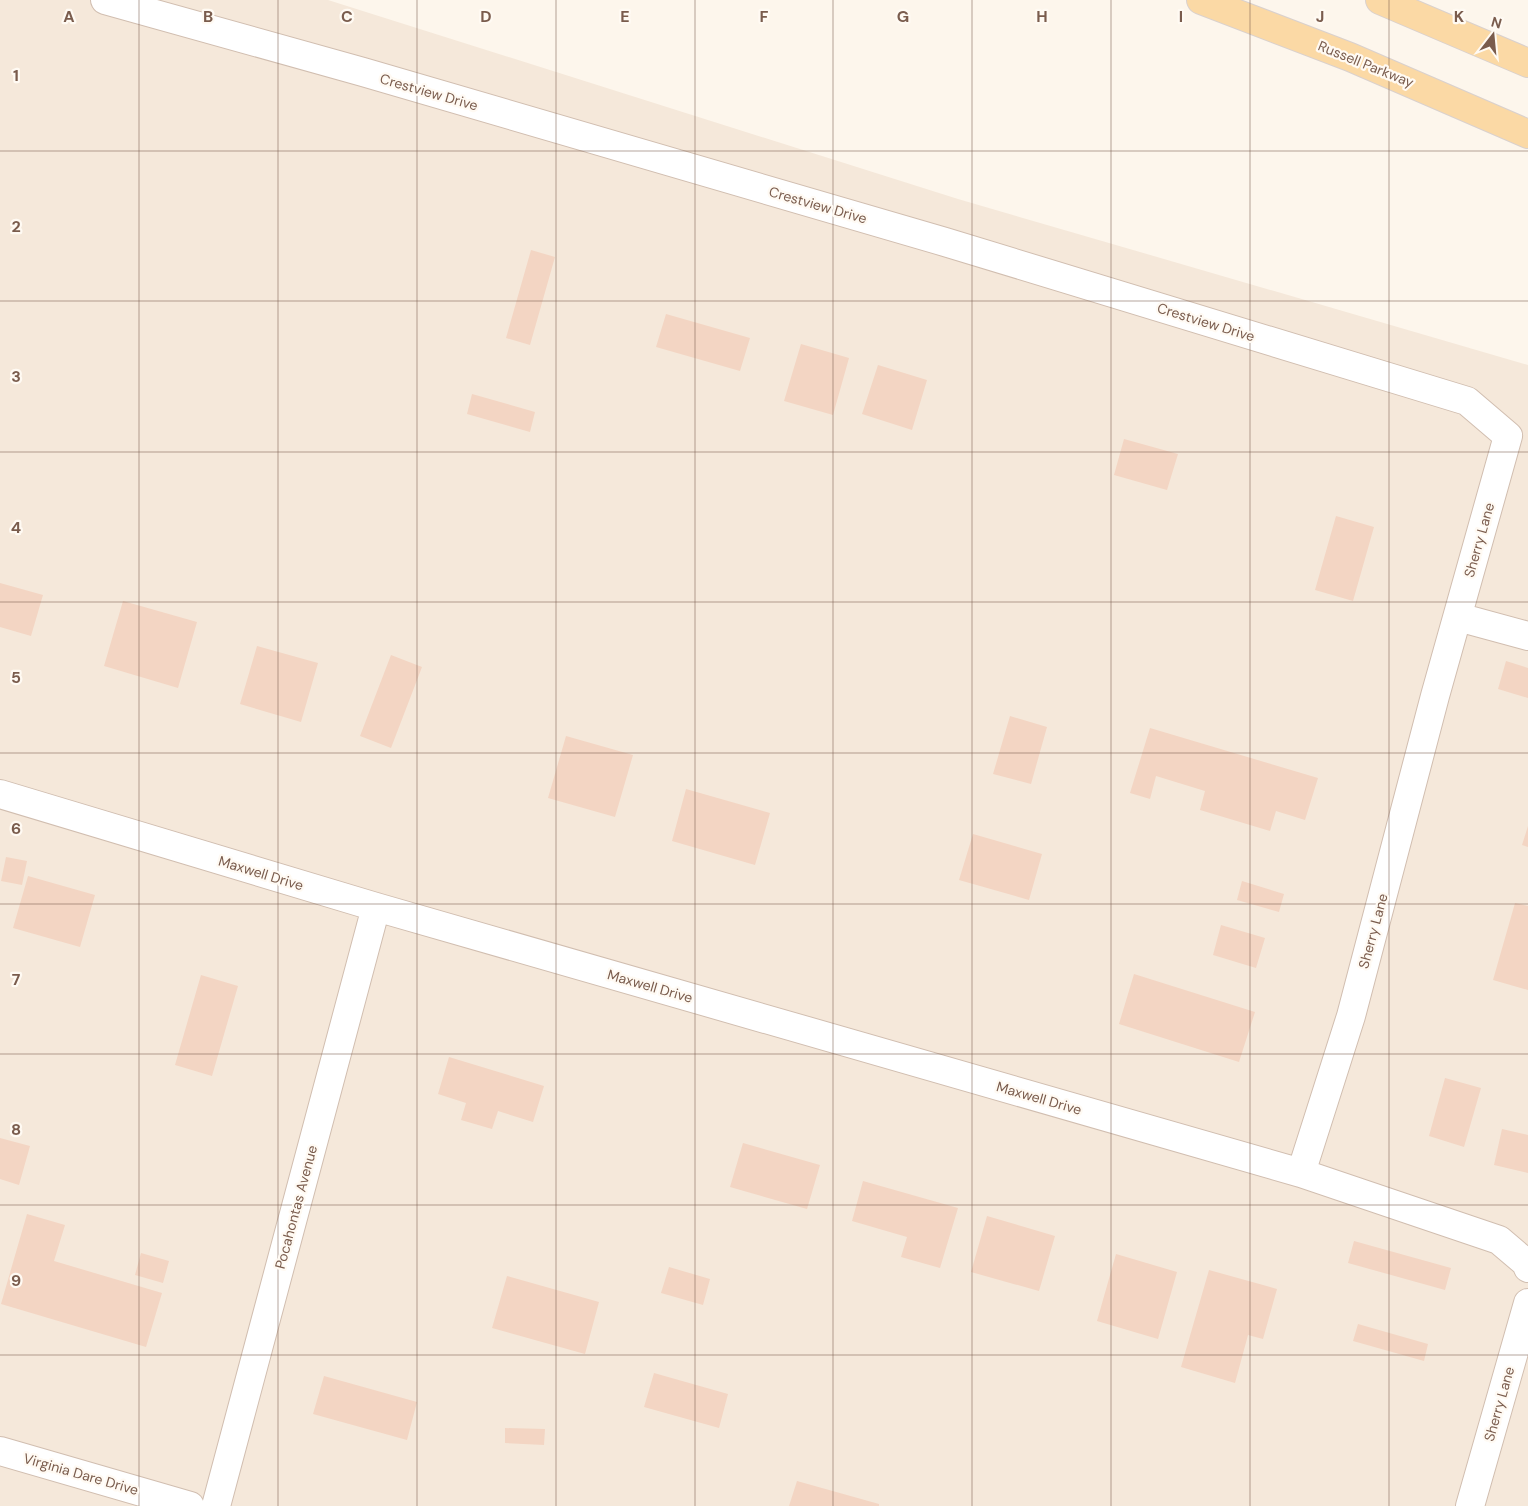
<svg xmlns="http://www.w3.org/2000/svg" width="1528" height="1506" font-family="'DM Sans',sans-serif">
	<rect width="100%" height="100%" fill="#fdf6ec"/>
	<path fill="#f5e8da" d="M0,0H328L958,199L1528,365V1506H0Z"/>
	<path fill="#f3d5c3" d="M531,250L555,257L530,345L506,338Z
		M666,314L750,338L740,371L656,347Z
		M801,344L849,358L833,415L784,401Z
		M878,365L927,380L912,430L862,414Z
		M472,394L535,412L530,432L467,414Z
		M1124,439L1178,454L1167,490L1114,475Z
		M1336,516L1374,527L1353,601L1315,590Z
		M0,583L43,595L31,636L0,627Z
		M123,601L197,622L178,688L104,666Z
		M257,646L318,663L301,722L240,704Z
		M391,655L422,667L391,748L360,736Z
		M1506,661L1528,668V698L1498,689Z
		M1010,716L1047,727L1031,784L993,774Z
		M1150,728L1318,778L1305,820L1276,811L1270,831L1200,810L1205,791L1156,776L1150,799L1130,793Z
		M566,736L633,755L615,817L548,798Z
		M686,789L770,813L755,865L672,841Z
		M1528,826V847L1522,845Z
		M973,834L1042,854L1029,900L959,880Z
		M6,857L27,861L22,885L1,881Z
		M28,876L95,895L80,947L13,928Z
		M1242,881L1284,894L1279,912L1237,900Z
		M1515,903L1528,906V990L1493,980Z
		M1221,925L1265,938L1256,968L1213,955Z
		M1134,974L1255,1012L1239,1062L1119,1024Z
		M201,975L238,986L212,1076L175,1065Z
		M449,1057L544,1086L533,1122L498,1111L492,1129L461,1120L466,1103L438,1094Z
		M1445,1078L1481,1088L1464,1147L1429,1136Z
		M1502,1129L1528,1135V1173L1494,1165Z
		M0,1138L30,1146L19,1185L0,1179Z
		M743,1143L820,1165L807,1209L730,1187Z
		M863,1181L958,1208L940,1268L901,1257L907,1237L852,1221Z
		M27,1214L65,1225L54,1261L162,1293L146,1347L1,1304Z
		M987,1216L1055,1236L1039,1291L971,1272Z
		M1354,1241L1451,1268L1445,1290L1348,1263Z
		M141,1253L169,1261L163,1283L135,1275Z
		M1116,1254L1177,1272L1158,1339L1097,1321Z
		M669,1267L710,1279L703,1305L661,1293Z
		M1209,1270L1277,1289L1263,1339L1248,1335L1235,1383L1181,1367Z
		M507,1276L599,1302L585,1354L492,1328Z
		M1358,1324L1428,1344L1424,1361L1353,1341Z
		M654,1373L728,1394L719,1428L644,1407Z
		M324,1376L417,1402L407,1440L313,1414Z
		M505,1428L545,1429L544,1445L505,1443Z
		M797,1481L879,1504V1506H789Z"/>
	<g fill="none" stroke-linecap="round" stroke-linejoin="round">
		<g stroke="#d1beb0" stroke-width="30">
			<path id="minor" d="M105,0L363,72L945,242L1467,401L1508,436L1435,696L1351,1016L1301,1173
				M1458,617L1528,636
				M0,794L376,907L1301,1173L1499,1240L1526,1263L1528,1268
				M0,1451L190,1506
				M216,1506L376,907
				M1470,1506L1528,1303"/>
		</g>
		<g stroke="#dad1cd" stroke-width="30">
			<path id="major" d="M1201,0L1350,57L1528,134
				M1380,0L1528,63"/>
		</g>
		<use href="#minor" stroke="#fff" stroke-width="28"/>
		<use href="#major" stroke="#fbd9a5" stroke-width="28"/>
	</g>
	<path fill="none" stroke="#7a5c4d" stroke-width="1" stroke-opacity="0.55" d="M139,0V1506M278,0V1506M417,0V1506M556,0V1506M695,0V1506M833,0V1506M972,0V1506M1111,0V1506M1250,0V1506M1389,0V1506M0,151H1528M0,301H1528M0,452H1528M0,602H1528M0,753H1528M0,904H1528M0,1054H1528M0,1205H1528M0,1355H1528"/>
	<g text-anchor="middle" dominant-baseline="central" stroke-width="4.5" stroke-linejoin="round" paint-order="stroke">
		<g font-size="14" fill="#7a5c4d" stroke="#fffaf3">
			<text transform="translate(1366 64) rotate(22)">Russell Parkway</text>
			<text transform="translate(429 92) rotate(16)">Crestview Drive</text>
			<text transform="translate(818 205) rotate(16)">Crestview Drive</text>
			<text transform="translate(1206 322) rotate(17)">Crestview Drive</text>
			<text transform="translate(1479 540) rotate(-74)">Sherry Lane</text>
			<text transform="translate(261 873) rotate(17)">Maxwell Drive</text>
			<text transform="translate(1373 931) rotate(-75)">Sherry Lane</text>
			<text transform="translate(650 986) rotate(16)">Maxwell Drive</text>
			<text transform="translate(1039 1098) rotate(16)">Maxwell Drive</text>
			<text transform="translate(296 1207) rotate(-75)">Pocahontas Avenue</text>
			<text transform="translate(1499 1404) rotate(-74)">Sherry Lane</text>
			<text transform="translate(81 1474) rotate(16)">Virginia Dare Drive</text>
		</g>
	</g>
	<g font-size="16" text-anchor="middle" font-weight="bold" fill="#7a5c4d" stroke="#fffaf3" stroke-width="4.5" stroke-linejoin="round" paint-order="stroke">
		<text x="69" y="22">A</text>
		<text x="208" y="22">B</text>
		<text x="347" y="22">C</text>
		<text x="486" y="22">D</text>
		<text x="625" y="22">E</text>
		<text x="764" y="22">F</text>
		<text x="903" y="22">G</text>
		<text x="1042" y="22">H</text>
		<text x="1181" y="22">I</text>
		<text x="1320" y="22">J</text>
		<text x="1459" y="22">K</text>
		<text x="16" y="81">1</text>
		<text x="16" y="232">2</text>
		<text x="16" y="382">3</text>
		<text x="16" y="533">4</text>
		<text x="16" y="683">5</text>
		<text x="16" y="834">6</text>
		<text x="16" y="985">7</text>
		<text x="16" y="1135">8</text>
		<text x="16" y="1286">9</text>
	</g>
	<g transform="translate(1493 35) rotate(16)" stroke="#fffaf3" stroke-width="4" paint-order="stroke">
	<path d="M0-4L9 19L0 12L-9 19Z" fill="#7a5c4d"/>
	<text y="-8" font-size="14" font-weight="bold" text-anchor="middle" fill="#7a5c4d">N</text>
	</g>
</svg>
